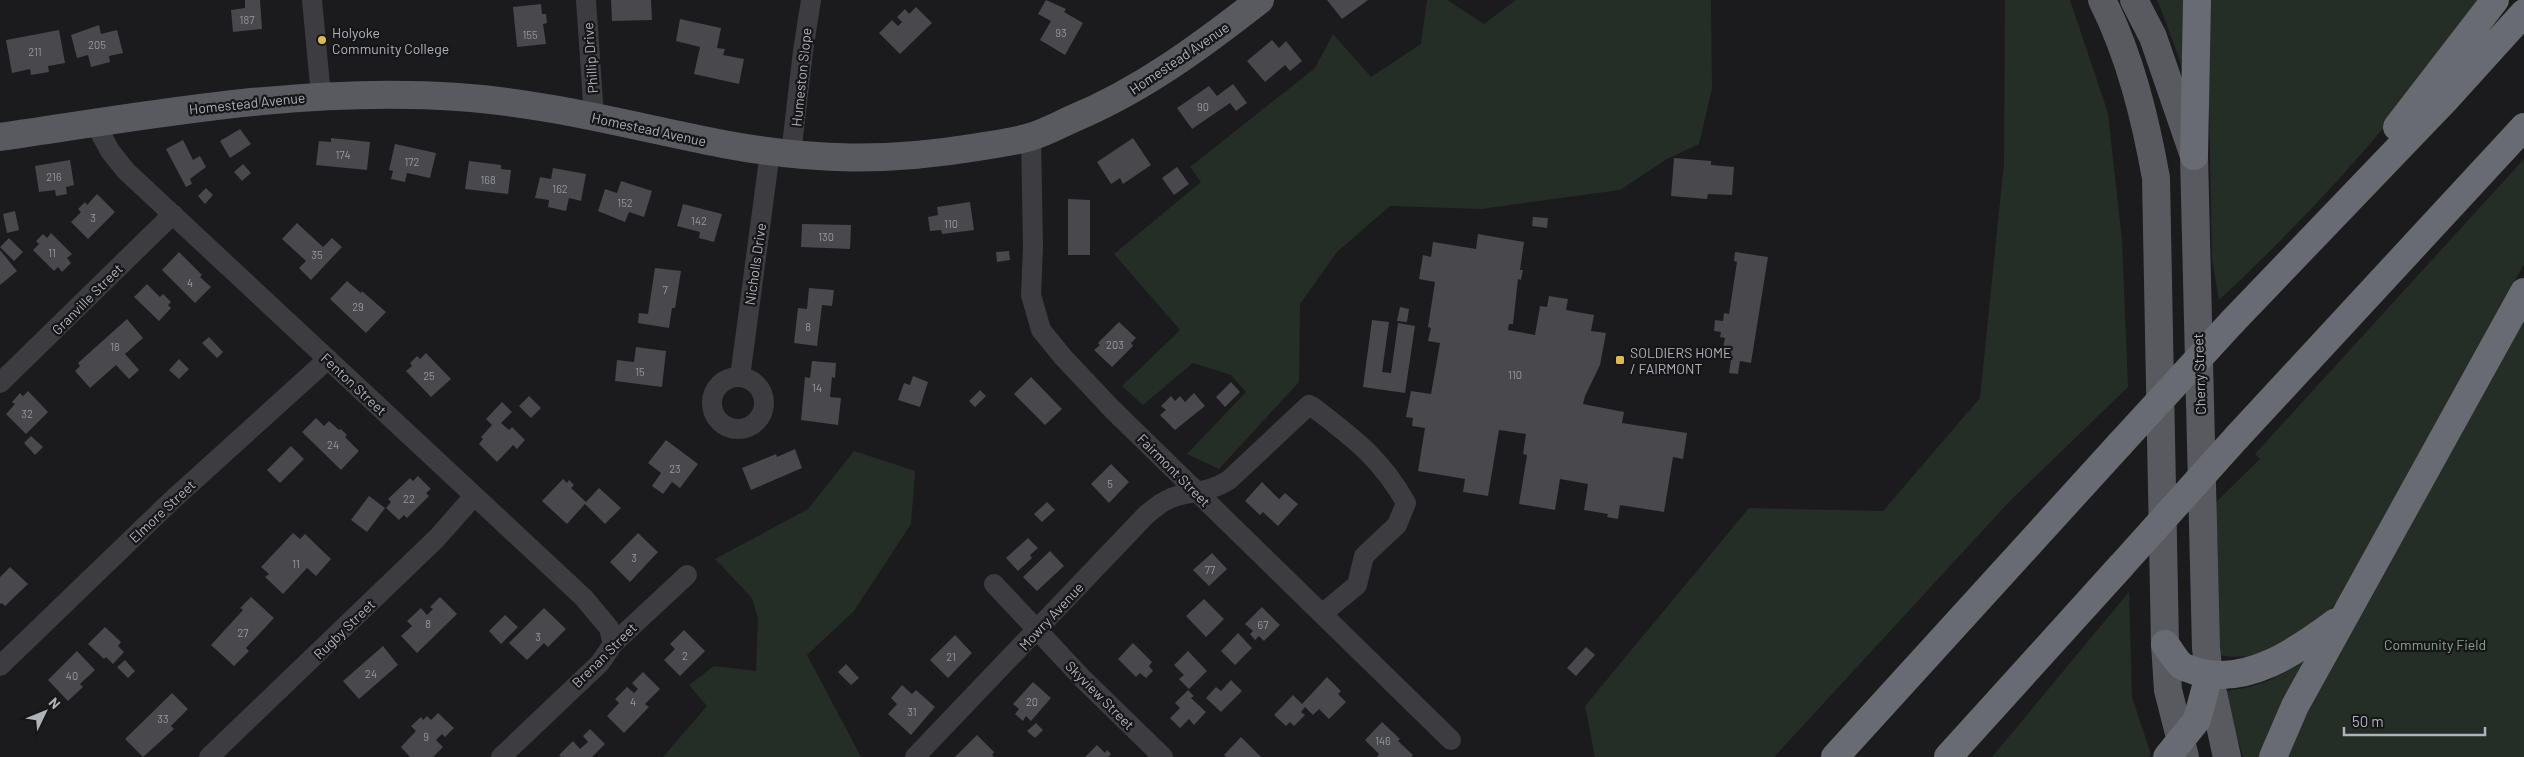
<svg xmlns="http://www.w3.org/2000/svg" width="2524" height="757" font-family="Barlow,sans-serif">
	<rect width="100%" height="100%" fill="#1b1b1d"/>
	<path fill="#252d27" d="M1427,0H1447L1484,24L1516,0H1711L1712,89L1699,144L1667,159L1620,190L1481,209L1390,206L1337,252L1300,304L1299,382L1219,469L1187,454L1246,392L1231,375L1193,363L1143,405L1122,386L1180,330L1114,254L1201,182L1190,167L1315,68L1333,34L1371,77L1421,44Z
		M2005,0H2070L2108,113L2122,240L2128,387L2009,502L1774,757H1595L1585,706L1749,508L1883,511L1980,398L2004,163Z
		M2157,0H2183L2182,67L2161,9Z
		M2207,0H2479C2450,40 2422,81 2391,119C2338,183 2280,243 2219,300L2212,259Z
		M2524,159V264L2349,587C2319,627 2273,666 2219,655L2214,504L2260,459L2255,454Z
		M2524,292V757H2284Z
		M854,451L915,471L911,524L854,611L807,655L861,757H663L707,706L689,685L714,666L756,671L758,619L752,598L715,559L808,509Z
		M2129,592L2132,697L2151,754L2148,757H1992Z
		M2303,661L2306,665L2260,757H2243L2224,691C2259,687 2274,680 2303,661Z"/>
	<path fill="#48484d" d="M245,0H260L262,29L233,32L231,10L245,8Z
		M611,0H651L652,20L612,21Z
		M1046,0L1066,9L1064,12L1083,23L1065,55L1040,40L1051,21L1038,14Z
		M1327,0H1368L1342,19Z
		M541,4L542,14H546L547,23L543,24L546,44L517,47L513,7Z
		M916,7L932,23L900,54L879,33L892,20L898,26L902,22L897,17L905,9L909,14Z
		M680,19L721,28L717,48L725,49L723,55L744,59L739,84L694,74L700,47L676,41Z
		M99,25L101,34L117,30L123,53L109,56L110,62L91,67L88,55L77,58L71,35Z
		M59,30L65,63L48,66L49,72L31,75L30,69L12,73L6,40Z
		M1272,40L1279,48L1286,41L1302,61L1290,71L1285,65L1265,82L1247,61Z
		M1233,84L1247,103L1236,111L1230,103L1192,129L1177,108L1209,86L1217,96Z
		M240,129L251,144L230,158L220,141Z
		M331,138L370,142L367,170L316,165L319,141L331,142Z
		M1133,138L1151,165L1123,184L1120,178L1111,184L1097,162Z
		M183,140L193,160L200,156L206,167L190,179L192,184L186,187L166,149Z
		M395,144L436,153L430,178L407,173L405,182L391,179L393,171L389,170Z
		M1674,158L1711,161V165L1734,167L1732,195L1708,194L1707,199L1671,196Z
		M70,160L74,185L66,187L67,194L56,196L55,190L39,192L35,166Z
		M469,161L501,165V169L511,170L508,194L465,189Z
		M243,164L251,173L242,181L234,172Z
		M1177,167L1189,184L1174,195L1162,178Z
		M553,168L586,174L581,201L569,198L566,211L548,207L549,200L535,198L540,177L551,179Z
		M621,181L652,191L644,217L629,212L625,222L598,211L605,189L617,193Z
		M206,188L213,195L205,204L198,196Z
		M97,194L115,212L88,239L71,222L81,212L78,209L85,202L87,205Z
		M1068,199L1090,200V255H1068Z
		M970,202L974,230L942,234L941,230L930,231L928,217L938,215L937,207Z
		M683,204L722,214L714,242L699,238L700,232L677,226Z
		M15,211L19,230L7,233L3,214Z
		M1533,217L1548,218L1547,228L1532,226Z
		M297,223L323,247L332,238L342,247L311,280L299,268L306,261L282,239Z
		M802,224L851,225L850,249L801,247Z
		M51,233L72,254L67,258L71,263L62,272L58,267L54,271L33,250L39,244L36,241L43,234L47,238Z
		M1478,234L1524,242L1520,270H1523L1521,280L1518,279L1513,324H1509L1508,330L1535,335L1540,306L1547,307L1549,296L1568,299L1566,310L1594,315L1591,331L1606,333L1600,365L1585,396L1583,404L1624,412L1622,423L1687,433L1683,459L1673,457L1664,512L1620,505L1618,519L1607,517L1608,514L1584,510L1588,484L1560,479L1555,510L1519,504L1527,455L1523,454L1526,434L1499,430L1488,496L1463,492L1465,479L1418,471L1425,428L1412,426L1413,418L1406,417L1411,391L1431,394L1440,343L1428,341L1431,328L1428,327L1435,282L1419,279L1423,255L1431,257L1433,242L1476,249Z
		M9,238L23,252L14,261L0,247Z
		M0,250L17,271L0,285Z
		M1009,251L1010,260L997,262L996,252Z
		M179,252L202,275L200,277L211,287L195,303L162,270Z
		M1735,252L1768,257L1751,363L1740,361L1738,374L1729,373L1731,359L1721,358L1725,338L1720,337L1721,332L1714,331L1715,320L1723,321L1724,313L1729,314L1737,262L1734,261Z
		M655,268L681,271L675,308H672L669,328L638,323L639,313L648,314Z
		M347,281L361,293L362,291L386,312L366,333L330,299Z
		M147,284L160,297L163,294L171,302L168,305L171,308L159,321L134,297Z
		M809,288L834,290L832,306L822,305L817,346L794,343L798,308L807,309Z
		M1400,307L1409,309L1407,322L1397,321Z
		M127,319L143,338L125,354L139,370L129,379L116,365L90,388L75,371L80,366L78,363Z
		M1372,320L1389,322L1382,372L1391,373L1398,323L1415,326L1405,393L1363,387Z
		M1119,322L1136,338L1131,343L1133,346L1112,367L1094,350L1100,345L1098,343Z
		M209,337L223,352L217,358L202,343Z
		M636,347L666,351L662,387L615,381L617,360L634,362Z
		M426,353L451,379L431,397L406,371L412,366L410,363L417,356L420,359Z
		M179,359L189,369L179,379L169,370Z
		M812,361L836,363L835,378L832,377L830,397L841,398L838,425L801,420L805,377L810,378Z
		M913,376L928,382L920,407L898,400L904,383L910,385Z
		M1031,377L1062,409L1045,425L1014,394Z
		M1231,382L1240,392L1225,407L1216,397Z
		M980,390L986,396L975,407L969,401Z
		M28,391L48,412L26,434L6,414L15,404L12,402L20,393L23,396Z
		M1194,393L1205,406L1175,430L1160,415L1166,410L1161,406L1171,396L1175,401L1180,396L1185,402Z
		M529,396L541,408L531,418L519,406Z
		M502,402L512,412L501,423L509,430L512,427L525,440L517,449L513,445L497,462L479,444L483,439L481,437L492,425L486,419Z
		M316,418L324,426L329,421L339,430L341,429L347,435L345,437L359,451L341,470L302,432Z
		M31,436L43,447L35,455L24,443Z
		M666,440L698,464L680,488L672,482L663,494L652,486L661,473L648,463Z
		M291,446L304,459L280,483L267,470Z
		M795,449L802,468L751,490L742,468L776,454L777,457Z
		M1111,464L1129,482L1109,503L1091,484Z
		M418,476L431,489L426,493L429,496L407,518L404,515L399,520L386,508L391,502L388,499L410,478L413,481Z
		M563,479L567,483L569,480L574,485L571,488L586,502L599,488L621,508L605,524L585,504L567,524L542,501Z
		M1262,482L1279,499L1285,493L1298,504L1278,526L1263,512L1260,515L1245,501Z
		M369,496L385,508L367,532L351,520Z
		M1047,502L1055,510L1042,522L1034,514Z
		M293,533L300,539L305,534L331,559L316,576L307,568L283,594L265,577L269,574L261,567Z
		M638,533L658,552L630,582L610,562Z
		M1028,538L1038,548L1030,555L1032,558L1018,571L1006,558Z
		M1050,551L1064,566L1037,591L1023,577Z
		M1212,553L1227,569L1209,586L1193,570Z
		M10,567L28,584L5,606L2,603L0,604V577Z
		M251,597L274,618L246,648L249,651L234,666L211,645L243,610L240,608Z
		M440,597L457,614L417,653L401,636L412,626L407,621L421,608L427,615L433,609L430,607Z
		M1204,599L1224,619L1206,637L1186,616Z
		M1262,607L1280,625L1264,641L1259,636L1255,640L1250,634L1253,631L1245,624Z
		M544,608L566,629L548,647L544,643L527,660L509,643Z
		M505,615L518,627L501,644L489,631Z
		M105,627L121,642L118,646L124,652L113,664L106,657L104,659L88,644Z
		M684,630L705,651L680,676L664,660L675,649L670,644Z
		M1238,633L1252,648L1235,665L1221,651Z
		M955,635L972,653L948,678L930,660Z
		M1133,643L1152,662L1149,666L1153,671L1146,678L1140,673L1136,677L1118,659Z
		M383,646L398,665L359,699L343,681Z
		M1586,647L1595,655L1576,676L1567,668Z
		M77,651L95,670L80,684L83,687L68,701L48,680Z
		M1188,651L1207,671L1189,689L1179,679L1184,675L1174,665Z
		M125,660L135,671L128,678L117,667Z
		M846,664L859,678L851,685L838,672Z
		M643,672L660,689L645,704L649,707L624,733L607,716L619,703L615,699L627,687L634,693L638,689L632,683Z
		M1327,677L1341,691L1338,694L1346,702L1329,719L1319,709L1313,715L1305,707L1301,712L1305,715L1294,726L1290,722L1286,726L1274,715L1293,695L1302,704Z
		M1231,680L1242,691L1221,712L1206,698L1216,687L1221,691Z
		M1033,682L1051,698L1031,721L1026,716L1023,721L1015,714L1019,709L1013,704Z
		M902,685L912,694L916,690L935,707L911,735L888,714L897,704L891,698Z
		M1188,690L1194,696L1191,698L1206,712L1194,725L1189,719L1180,728L1170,718L1180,708L1175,703Z
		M172,693L188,709L171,726L174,729L143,757L125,739Z
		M438,713L454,728L445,737L442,734L436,740L443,747L433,757H410L401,747L416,731L411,726L421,717L423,720L427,716L431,720Z
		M1382,722L1400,739L1398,741L1413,755L1411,757H1377L1379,754L1365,740Z
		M1036,723L1043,730L1035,738L1027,731Z
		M590,729L605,744L592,757H561L559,755L573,741L580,749L588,742L583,736Z
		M977,735L994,752L992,755L994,757H955Z
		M1241,737L1261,757H1226L1224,755Z
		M1097,745L1105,753L1107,750L1111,754L1108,757H1085Z"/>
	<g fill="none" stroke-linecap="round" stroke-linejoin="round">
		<path stroke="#3d3d41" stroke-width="20" d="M312,0L321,96
			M586,0L594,117
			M95,123L110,151L126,171L584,598L609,628L613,644
			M1031,137L1033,247L1031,295L1041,330L1063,357L1112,409L1451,740
			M791,154L803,51L811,0
			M712 403a26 26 0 1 1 52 0a26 26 0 1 1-52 0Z
			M740,377L770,152
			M0,383L173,214
			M994,584L1083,679L1163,757
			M0,666L169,503L328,359
			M209,757L437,538L474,496
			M501,757L600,663L613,644L687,575
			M915,757L1146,515C1156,507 1165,499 1177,496C1198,490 1208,493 1229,480L1309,405L1313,407C1353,438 1381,458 1406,503L1397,525L1364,556L1357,585L1322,614"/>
		<path stroke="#595a60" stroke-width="28" d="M2102,0C2130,56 2145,117 2156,178L2165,644L2168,690L2185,757
			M2134,0L2153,37L2194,156L2206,648L2209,675L2227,757
			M0,137C152,115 304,86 458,97C548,103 635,127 723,144C814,161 887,162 978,147C995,144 1013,142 1030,137C1044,133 1059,125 1072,119C1142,90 1201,46 1260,0"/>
		<path stroke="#696b72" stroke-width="28" d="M2397,127L2495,0
			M2194,156L2197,0
			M2233,321L2445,100L2524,13
			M2237,437L2524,127
			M2165,644C2170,650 2175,660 2181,665C2184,668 2191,669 2195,671C2246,687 2297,651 2336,622
			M1835,757L2120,444
			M1948,757L2121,566
			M2167,757L2197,720L2209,675
			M2273,757L2295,706L2524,292"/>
		<path stroke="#696b72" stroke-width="28" d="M2120,444L2233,321
			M2121,566L2237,437"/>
	</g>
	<g fill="#ddba53" stroke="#161618" stroke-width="2">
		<circle cx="322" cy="40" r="5"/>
		<rect x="1615" y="355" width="10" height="10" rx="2.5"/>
	</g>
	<g text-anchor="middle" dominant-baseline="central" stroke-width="4.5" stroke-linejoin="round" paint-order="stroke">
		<g font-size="11" fill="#9598a0">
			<text x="247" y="19">187</text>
			<text x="1061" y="32">93</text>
			<text x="530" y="34">155</text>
			<text x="97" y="44">205</text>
			<text x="35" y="51">211</text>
			<text x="1203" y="106">90</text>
			<text x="343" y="154">174</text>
			<text x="412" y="161">172</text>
			<text x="54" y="176">216</text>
			<text x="488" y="179">168</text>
			<text x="560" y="188">162</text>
			<text x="625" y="202">152</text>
			<text x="93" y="217">3</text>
			<text x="699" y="220">142</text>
			<text x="951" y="223">110</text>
			<text x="826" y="236">130</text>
			<text x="52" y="252">11</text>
			<text x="317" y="254">35</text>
			<text x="190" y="282">4</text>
			<text x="665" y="289">7</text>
			<text x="358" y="306">29</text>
			<text x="808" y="326">8</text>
			<text x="1115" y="344">203</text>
			<text x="115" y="346">18</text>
			<text x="640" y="371">15</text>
			<text x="1515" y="374">110</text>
			<text x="429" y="375">25</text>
			<text x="817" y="387">14</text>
			<text x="27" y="413">32</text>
			<text x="333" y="444">24</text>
			<text x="675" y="468">23</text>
			<text x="1110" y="483">5</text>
			<text x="409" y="498">22</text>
			<text x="634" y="557">3</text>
			<text x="296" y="563">11</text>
			<text x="1210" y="569">77</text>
			<text x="428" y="623">8</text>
			<text x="1263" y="624">67</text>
			<text x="243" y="632">27</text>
			<text x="538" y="636">3</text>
			<text x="685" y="655">2</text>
			<text x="951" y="656">21</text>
			<text x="371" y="673">24</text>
			<text x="72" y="675">40</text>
			<text x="633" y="701">4</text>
			<text x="1032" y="701">20</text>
			<text x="912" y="711">31</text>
			<text x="163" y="718">33</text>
			<text x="426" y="736">9</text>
			<text x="1383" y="740">146</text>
		</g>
		<g font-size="14" fill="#afb2bb" stroke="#161618" text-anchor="start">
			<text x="332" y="32">Holyoke<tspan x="332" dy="16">Community College</tspan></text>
			<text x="1630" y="352">SOLDIERS HOME<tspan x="1630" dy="16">/ FAIRMONT</tspan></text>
		</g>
		<g font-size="14" fill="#afb2bb" stroke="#161618">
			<text transform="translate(590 58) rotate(-94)">Phillip Drive</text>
			<text transform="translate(1179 58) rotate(-34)">Homestead Avenue</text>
			<text transform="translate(801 77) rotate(-84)">Humeston Slope</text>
			<text transform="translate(247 103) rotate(-6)">Homestead Avenue</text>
			<text transform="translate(649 129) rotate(12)">Homestead Avenue</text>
			<text transform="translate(755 264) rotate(-82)">Nicholls Drive</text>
			<text transform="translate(87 299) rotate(-45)">Granville Street</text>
			<text transform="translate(2199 374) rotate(-92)">Cherry Street</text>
			<text transform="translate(354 384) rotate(43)">Fenton Street</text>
			<text transform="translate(1174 470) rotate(45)">Fairmont Street</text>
			<text transform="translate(162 511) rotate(-43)">Elmore Street</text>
			<text transform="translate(1051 616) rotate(-47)">Mowry Avenue</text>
			<text transform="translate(344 629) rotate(-44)">Rugby Street</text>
			<text transform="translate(604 655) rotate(-45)">Brenan Street</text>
			<text transform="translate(1100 695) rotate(45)">Skyview Street</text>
		</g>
		<g font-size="14" fill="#89a38d" stroke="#161618">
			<text x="2435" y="644">Community Field</text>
		</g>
	</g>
	<g transform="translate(45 712) rotate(47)" stroke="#161618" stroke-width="4" paint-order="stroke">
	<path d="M0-4L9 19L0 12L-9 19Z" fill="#afb2bb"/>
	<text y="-8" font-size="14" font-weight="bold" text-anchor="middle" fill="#afb2bb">N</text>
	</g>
	<path d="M2344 727v8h141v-8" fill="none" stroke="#afb2bb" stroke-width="2.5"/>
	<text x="2352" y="727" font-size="15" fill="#afb2bb" stroke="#161618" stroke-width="4" paint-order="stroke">50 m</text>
</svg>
